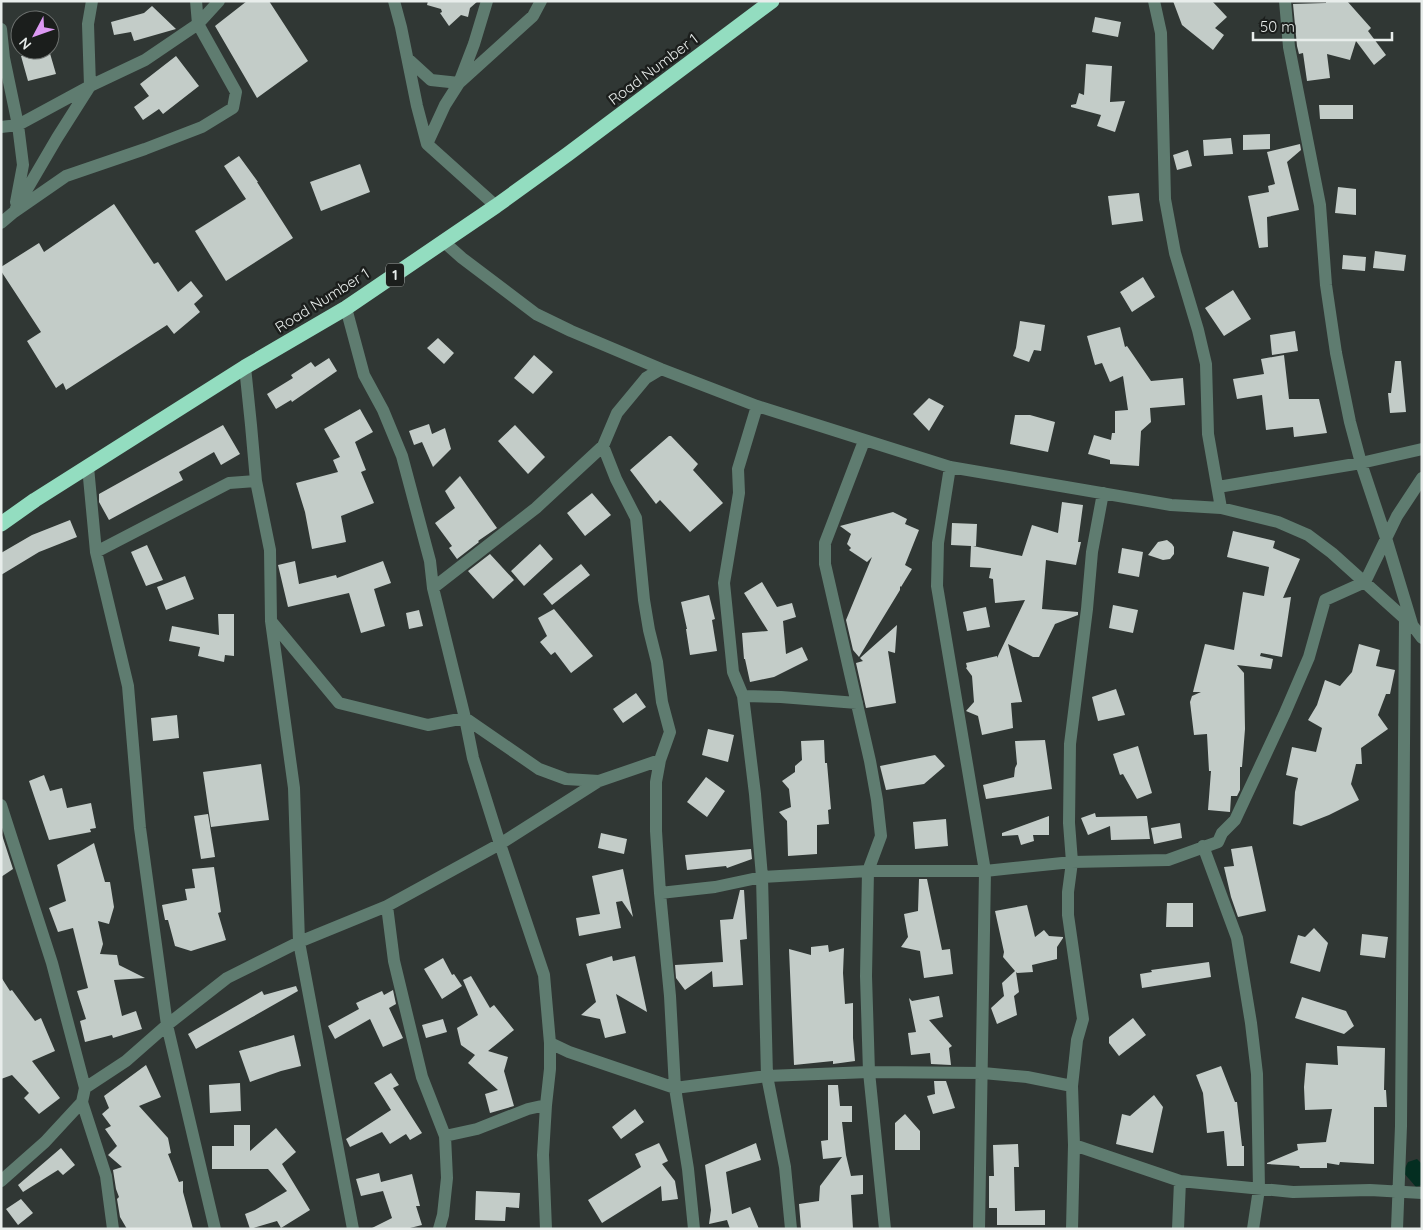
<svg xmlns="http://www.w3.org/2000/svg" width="1423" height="1230" font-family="Quicksand,sans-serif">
	<rect width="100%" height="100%" fill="#303734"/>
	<path fill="#042e21" d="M1417,1159L1422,1164V1185L1416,1187L1403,1172L1408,1162Z"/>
	<path fill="#c3ccc8" d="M247,1H269L308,61L257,98L215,26Z
		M428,1H478L470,8L468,17L461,15L449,26L440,13L442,12L441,9L427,5Z
		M1173,1H1212L1227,17L1215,28L1224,35L1213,50L1182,25Z
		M1326,1H1347L1371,28L1368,31L1386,55L1374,65L1356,41L1350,60L1327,54L1330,78L1307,81L1303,53L1299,54L1297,46L1293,4L1326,3Z
		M152,6L176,29L134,41L131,32L114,35L111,22L144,13Z
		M1095,17L1121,22L1118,37L1092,32Z
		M42,50H49L56,74L28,81L21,56Z
		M176,56L199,86L163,114L159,109L143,120L134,107L149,96L140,84Z
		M1086,64L1112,66L1110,102L1125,101L1115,132L1097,126L1101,115L1071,107V105L1076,104L1079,93L1084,95Z
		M1319,105H1353V119H1320Z
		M1270,134V149L1243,150V135Z
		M1231,138L1233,154L1204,156L1203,140Z
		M1300,144L1301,150L1287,162L1299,210L1267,217L1268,247L1259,248L1248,196L1269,192L1268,186L1275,184L1267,152Z
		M1188,150L1192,166L1177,170L1173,155Z
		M239,156L258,182H257L293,238L226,281L195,231L246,199L224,166Z
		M360,164L370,192L321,211L310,182Z
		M1338,187L1356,189V215L1335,213Z
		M1139,193L1143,221L1112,225L1108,196Z
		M114,204L154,264L158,262L178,292L191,281L203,296L194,304L200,312L174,334L167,325L66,390L63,383L56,388L27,341L41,332L1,271V267L39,243L44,252Z
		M1375,251L1406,255L1404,271L1373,268Z
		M1343,255L1366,257L1365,271L1342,269Z
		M1143,277L1155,297L1132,312L1120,292Z
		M1233,290L1251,319L1224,336L1205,308Z
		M1020,321L1045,325L1041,351L1034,350L1029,362L1013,356L1016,348Z
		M1120,327L1125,347L1127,346L1151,381L1183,378L1185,405L1150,408L1151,422L1141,431L1139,466L1110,464V460L1088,454L1094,435L1111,440L1112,433H1115V411L1128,410L1123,376L1110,382L1102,363L1095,365L1087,336Z
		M1295,331L1298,351L1272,355L1270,335Z
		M438,338L454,353L444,364L427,348Z
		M534,355L553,372L533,394L514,378Z
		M1284,355L1289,399H1319L1327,433L1294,437L1293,427L1266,430L1262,395L1237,399L1233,379L1264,374L1261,359Z
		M329,358L337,371L292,402L291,400L276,409L267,394L293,378L291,375L311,362L315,367Z
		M1395,361H1401L1406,412L1390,413L1388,393H1391Z
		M929,398L944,406L929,431L913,414Z
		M360,409L373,432L355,442L366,470L361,472L374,503L341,516L346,542L312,549L305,512L296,483L338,472L333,460L340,457L324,429Z
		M1015,415H1030L1055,422L1048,452L1010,444Z
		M429,424L432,434L445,428L451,449L433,467L422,442L414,445L409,431Z
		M223,425L240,454L221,465L214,452L179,472L183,480L109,520L99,502V494Z
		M515,425L545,457L528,474L498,441Z
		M669,436H671L698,464L693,470L723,503L690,532L660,500L656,504L630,470Z
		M460,476L497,528L478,541L479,542L457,559L449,548L452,546L435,523L455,508L445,491Z
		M592,493L611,515L585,536L567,513Z
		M1062,502L1083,505L1078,542H1081L1076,565L1046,560L1042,609L1078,612V615L1055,624L1039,657H1033L1008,644L1022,702L1011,703L1013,728L982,735L978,716L966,711L974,702L972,676L966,668L967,667L966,663L997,656V658L1025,600L995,603L993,579L989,578L991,568L970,567L971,546L951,545L952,523L977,524L976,546H973L1022,556L1032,525L1058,533Z
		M893,512L907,519L905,524L919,530L905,565L912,569L901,587L900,586V590L859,657L853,650L846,620L872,557L867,562L849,550L851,548L847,544L851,534L840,526Z
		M70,520L77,537L39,552L1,575V553L32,535Z
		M1233,531L1275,541L1273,548L1300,559L1283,598L1291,597L1282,657L1261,653L1260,656L1273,659L1271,669L1237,665L1244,673L1245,729L1242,767H1240V790L1237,796H1231L1230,812L1208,810L1211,771H1209L1207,734L1194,735L1190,702L1192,696L1201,692H1193L1205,644L1234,650L1243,592L1264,596L1269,567L1227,557Z
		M1167,540L1172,544L1174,547V554L1170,559L1163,560L1148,555L1158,542Z
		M540,544L553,559L524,586L511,571Z
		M147,545L163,580L146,586L131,552Z
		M1122,548L1143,552L1139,577L1118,573Z
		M490,554L514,580L493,599L468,571Z
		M295,561L299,584L336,575L337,578L383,561L391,583L374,589L385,626L361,633L349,593L288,607L278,565Z
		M581,564L590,575L552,605L543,594Z
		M185,576L194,599L166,610L157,587Z
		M762,582L777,607L792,603L796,617L783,621L786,654L802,647L808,660L774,677L750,682L745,659H744L742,633L768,631L744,593Z
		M709,595L715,619L712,620L717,651L690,655L686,629H687L681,602Z
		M1113,605L1138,610L1133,633L1109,628Z
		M986,607L990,627L967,631L963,612Z
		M554,609L593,656L571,673L555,652L551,655L540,642L547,636L538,618Z
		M419,610L423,626L409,629L406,613Z
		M218,614H234V656L225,655L224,662L198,656L200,647L169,641L172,626L219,635Z
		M897,625L895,653L888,651L896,703L866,708L856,663L863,661L860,658Z
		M1359,644L1380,650L1376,666L1395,670L1390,694H1386L1378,715L1388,729L1361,748L1362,764H1356L1351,784L1359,800L1329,815L1301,826L1293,824L1295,792L1298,778L1286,775L1292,747L1316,752L1322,728L1308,720L1317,705L1325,680L1340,686L1352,672Z
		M1116,689L1125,715L1098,721L1092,697Z
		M636,693L646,707L623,723L613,709Z
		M177,715L179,738L153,741L151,718Z
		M708,729L734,735L728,762L702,755Z
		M824,740L825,763H827L831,809L828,810L829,824L817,825V854L788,856L787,821L779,812L791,807L789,789L782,781L795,772V766L802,760L801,741Z
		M1045,740L1052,789L986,799L983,785L1014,777L1015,768L1017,764L1015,741Z
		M1138,746L1152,793L1137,799L1123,774L1120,775L1113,754Z
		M935,755L945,766L924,784L886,790L880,766Z
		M261,764L269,820L211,827L203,772Z
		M44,775L50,791L62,788L67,808L91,803L96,828L90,829L91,832L49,840L29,781Z
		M706,777L725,791L707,817L687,802Z
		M1095,813L1096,817L1147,816L1150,839L1111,840L1110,826L1088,835L1081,818Z
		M208,814L215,857L201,859L194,816Z
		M1049,816V835H1033L1034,841L1021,845L1018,835L1002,836V833Z
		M946,819L948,846L915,849L913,822Z
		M1180,823L1182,838L1154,844L1151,828Z
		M1,832L13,869L1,877Z
		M601,833L627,839L624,854L598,848Z
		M94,843L105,882H110L114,907L109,924L98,921L103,944L100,954L117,955L119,965L145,978L114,980L122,1016L136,1011L142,1029L113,1038L112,1035L85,1042L80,1021L86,1019L77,991L88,988L73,928L58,932L49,908L66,901L57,865Z
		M1252,846L1266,911L1238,917L1231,897L1224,867L1234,866L1231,849Z
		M751,849L752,859L727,868L726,866L687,870L685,855Z
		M214,867L221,912L218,913L226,940L191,951L175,946L168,920H165L162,905L187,900L185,889L195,888L192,869Z
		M623,869L633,917L622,901L616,902L621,928L579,936L576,918L600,914L592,876Z
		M919,879H927L942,950L950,949L953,974L924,978L920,951L901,947L908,937L904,914L918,911Z
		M740,890H744L747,939L740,940L743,985L713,987L712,971L685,990L676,978L675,965L723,962L720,920L733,919Z
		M1167,903H1193V927H1166Z
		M1027,905L1035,937L1044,930L1049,936L1063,937V938L1057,947V959L1032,965L1033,972L1017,973L1016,972L1019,992L1014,996L1017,1015L997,1024L991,1008L1004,996L1002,983L1015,971L1003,957L1004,952L995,911Z
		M1314,928L1328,943L1320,972L1290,963L1298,935L1305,937Z
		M1362,934L1388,937L1385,958L1360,955Z
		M828,945L829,952L844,948L843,973L845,1004L853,1003V1038L855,1061L833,1064V1061L794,1065L789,949L811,955V947Z
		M612,956L613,961L635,956L647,1012L616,994L626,1033L605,1038L600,1019L581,1015L596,1002L586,964Z
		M443,958L452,975L454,974L462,986L442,999L424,969Z
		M1209,962L1211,977L1142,988L1140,974L1152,972L1151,970Z
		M471,976L490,1008L494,1005L514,1030L488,1051L508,1057L504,1071L514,1106L490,1113L485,1094L498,1090L468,1063L475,1055L461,1045L457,1028L478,1015L463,980Z
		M1,977L10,991L12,990L35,1021L41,1018L55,1051L32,1061L60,1098L39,1114L24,1098L29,1093L12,1075L1,1079Z
		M296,986L298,991L196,1049L188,1034L262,991L264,995Z
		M393,990L396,1004L389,1008L403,1038L383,1047L370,1019L335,1039L328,1026L359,1009L356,1003L382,991L384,995Z
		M939,996L943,1017L929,1020L952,1046L949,1048L951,1065L931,1064L930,1053L911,1055L908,1033L916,1032L909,998L912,1001Z
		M1302,997L1346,1011L1354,1026L1344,1034L1295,1018Z
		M1133,1018L1146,1035L1119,1056L1109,1043V1037Z
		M443,1019L447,1032L426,1038L422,1025Z
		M294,1035L301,1066L281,1071L250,1082L239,1051Z
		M1337,1046L1385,1048L1384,1090H1386L1387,1107H1374V1164L1340,1162L1339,1165L1327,1163V1168H1300L1299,1166L1267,1164V1163L1298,1150L1297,1144L1326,1142L1332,1109L1305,1110L1304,1087L1306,1063L1338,1065Z
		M146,1065L161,1097L139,1106L168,1138L171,1153L168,1154L179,1182L183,1181V1192L193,1229H127L120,1217L117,1199L119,1197L116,1189L113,1170L122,1167L108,1155L117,1146L105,1129L111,1126L102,1114L109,1108L104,1096Z
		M1221,1066L1235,1102H1237L1242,1146H1244V1166H1227L1224,1131L1207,1133L1203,1093L1196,1075Z
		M391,1073L399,1085L393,1088L422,1133L410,1140L406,1134L390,1144L382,1132L350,1147L346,1139L391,1110L374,1083Z
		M934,1081H946L955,1108L933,1114L927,1096L935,1094Z
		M240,1083L241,1111L210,1113L209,1085Z
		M828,1085H838L840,1106H852V1122H842L846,1155L851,1176L863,1175V1194L851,1195L853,1229H801L799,1204L819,1201L820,1186L842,1157L823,1159L821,1141L828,1140Z
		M1154,1095L1163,1107L1153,1153L1116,1144L1122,1114L1130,1116Z
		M635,1109L644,1122L621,1139L612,1127Z
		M905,1114L920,1131V1150H895V1123Z
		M234,1125H250V1151L276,1128L296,1152L282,1164L310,1210L281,1228L277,1221L250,1229L245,1214L255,1210L287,1191L268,1169H212V1146H234Z
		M659,1143L668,1161L662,1164L675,1181L678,1199L662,1201L661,1186L602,1223L588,1200L641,1167L635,1154Z
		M756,1143L761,1160L726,1172L732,1214L750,1207L759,1229H730L727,1220L709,1224L711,1210L705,1165Z
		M1018,1144L1019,1167H1014L1015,1211L1045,1210V1225H997V1208H989V1176H994L993,1145Z
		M61,1148L75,1165L63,1175L58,1170L23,1192L18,1185Z
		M379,1173L381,1182L412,1174L420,1206H416L422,1225L406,1229H370L392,1218L383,1191L361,1196L356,1179Z
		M476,1191L520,1193L519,1208L506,1207L505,1221L475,1220Z
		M21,1199L33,1213L18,1225L6,1209Z"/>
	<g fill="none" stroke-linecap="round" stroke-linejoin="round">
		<path stroke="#5f7c70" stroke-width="12" d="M394,1L401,27L417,106L427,144L496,206
			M1154,1L1161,33L1165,199L1175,253L1198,330L1206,364L1208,434L1221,508
			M1285,1L1289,47L1320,205L1326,285L1336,353L1350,422L1361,463L1386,538L1412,624
			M1,29L4,58L18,125L23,165L16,202
			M408,59L431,80L459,83L533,16L541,1
			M1,127L18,125L90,86L145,60L198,24L196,1
			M427,144L445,105L459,83L474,44L487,1
			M16,208L57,138L90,86L88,24L92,1
			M1,223L14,212L66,176L145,149L202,127L233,108L236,92L198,24L219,1
			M444,242L462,258L536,314L571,331L661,369L757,406L950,467L1171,505L1221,508L1278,522L1308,535L1332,553L1413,626L1422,638
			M245,367L251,425L256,481L270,550L271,621L339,703L428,725L465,718L539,769L566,779L599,781
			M757,406L738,469L739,493L724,583L733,672L743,696L755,794L762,877L767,1076L785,1167L791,1229
			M864,441L825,543V564L870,761L877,800L881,836L868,871L866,976L869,1072L885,1229
			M603,446L616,479L636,518L644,600L649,630L657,662L662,702L670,732L660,760L656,782V831L660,893L670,996L675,1088L688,1169L694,1229
			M88,467L96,552L128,686L140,828L167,1025L215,1229
			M950,467L938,543L937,586L985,871L979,1229
			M1218,487L1361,463L1422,449
			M96,552L229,483L256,481
			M433,588L536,508L603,446L617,413L646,378L661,369
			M271,621L294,788L299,942L353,1229
			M743,696L781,697L857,703
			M1,805L52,963L85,1088L82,1102L106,1176L113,1229
			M1203,846L1237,938L1251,1023L1257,1074L1259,1189L1253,1229
			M660,893L715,887L762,877L868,871H985L1072,862L1168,860L1218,842L1222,833L1235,820L1284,715L1309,657L1325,600L1365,582L1397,516L1422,478
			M387,906L394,961L422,1077L445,1136L447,1178L443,1215L439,1229
			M550,1043L544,975L500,844L599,781L660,760
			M85,1088L126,1061L167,1025L227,978L299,942L387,906L500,844L473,758L465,718L433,588L430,561L402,456L383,410L364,375L346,308
			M546,1105L543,1155L546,1229
			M445,1136L477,1129L528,1109L546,1105L550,1069V1043L569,1052L675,1088L767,1076L869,1072L983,1073L1027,1077L1072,1086
			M1074,1145L1180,1181L1293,1192L1370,1190L1422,1193
			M1,1181L45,1142L82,1102
			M1072,1229L1074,1145L1072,1086L1077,1040L1083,1019L1068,915V892L1072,862L1069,823L1070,744L1087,609L1092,552L1103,493
			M1178,1229L1180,1181
			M1397,1229L1401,1126L1405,618"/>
		<path stroke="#93ddc0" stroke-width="15" d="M1,524L35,500L245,367L346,308L496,206L568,154L772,1"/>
	</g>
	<g text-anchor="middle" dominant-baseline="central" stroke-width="5" stroke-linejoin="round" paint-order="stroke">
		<rect fill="#1b1e1c" stroke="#aaafad" stroke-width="1" x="386" y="263.5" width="18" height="23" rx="4"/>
		<g font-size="14" font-weight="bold" fill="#e8edeb">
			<text x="395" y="275">1</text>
		</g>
		<g font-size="15" fill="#e8edeb" stroke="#1b1e1c">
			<text transform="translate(653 69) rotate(-37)">Road Number 1</text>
			<text transform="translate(322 300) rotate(-32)">Road Number 1</text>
		</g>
	</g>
	<rect width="1423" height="1230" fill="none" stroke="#e8edeb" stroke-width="5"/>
	<g transform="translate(35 35) rotate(229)"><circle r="24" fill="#1b1e1c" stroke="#6d716f"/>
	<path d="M0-4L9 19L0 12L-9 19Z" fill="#dd99f3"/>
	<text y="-8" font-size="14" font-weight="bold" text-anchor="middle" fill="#e8edeb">N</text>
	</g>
	<path d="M1253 32v8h139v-8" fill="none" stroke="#e8edeb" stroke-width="2.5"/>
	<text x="1260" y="32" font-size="15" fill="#e8edeb" stroke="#1b1e1c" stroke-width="4" paint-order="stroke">50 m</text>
</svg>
